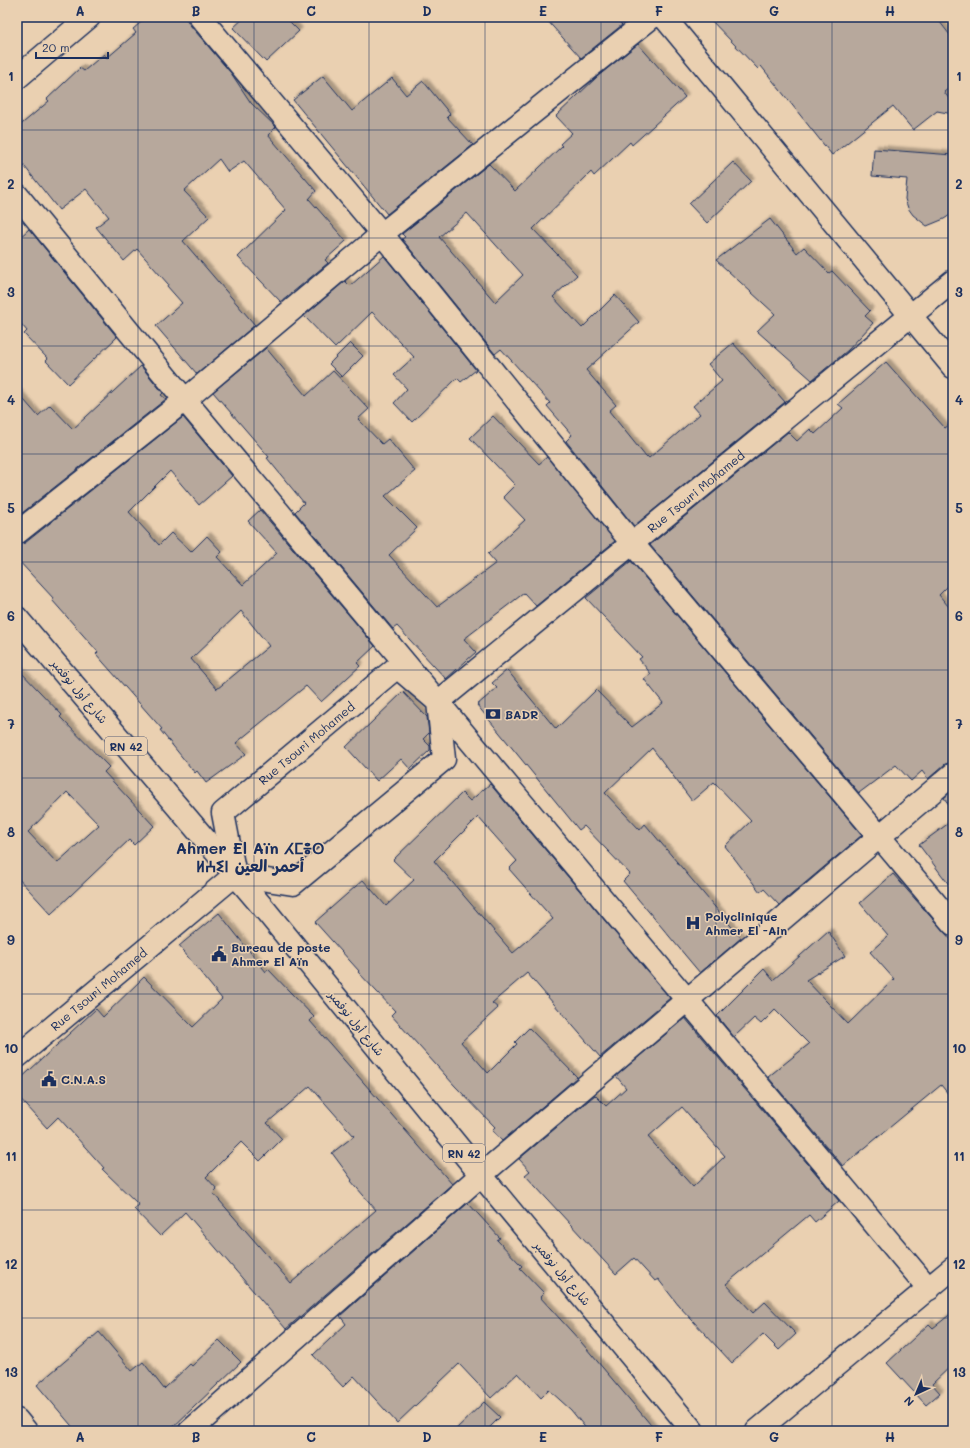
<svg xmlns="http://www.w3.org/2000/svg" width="970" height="1448" font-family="Mali,'Playpen Sans Arabic','Noto Sans Tifinagh',sans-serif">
	<defs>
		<filter id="shadow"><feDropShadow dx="3.5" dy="-3.5" stdDeviation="1" flood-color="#0004"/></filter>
	</defs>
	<rect width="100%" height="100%" fill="#ead0b1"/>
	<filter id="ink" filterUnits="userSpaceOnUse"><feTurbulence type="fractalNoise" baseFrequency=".025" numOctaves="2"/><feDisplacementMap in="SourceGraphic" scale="8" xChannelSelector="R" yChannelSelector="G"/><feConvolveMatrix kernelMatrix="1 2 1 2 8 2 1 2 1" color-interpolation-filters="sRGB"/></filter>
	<g filter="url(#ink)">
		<path fill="#b7a89c" stroke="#1b2f5e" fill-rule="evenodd" filter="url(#shadow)" d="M147,17H185L190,25L231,73L251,103L276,127L268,135L316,191L309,199L346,241L325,260L328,263L281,302L238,257L286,210L244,161L228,172L219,159L184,191L209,217L183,241L255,325L197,374L156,326L182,303L167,286L168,284L137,249L124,261L96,227L109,217L86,189L59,210L17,157V128L49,101L47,99L80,68L84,71L104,54L107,58L136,33L133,29Z
			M245,17H285L299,31L266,62L233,28Z
			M544,17H614L622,25L581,58Z
			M708,17H936L953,39V85L944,92L953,104V114L937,111L913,130L893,106L832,155L761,66L758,69Z
			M638,44L685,97L632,145L630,142L594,176L591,172L533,229L577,275L553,297L582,328L615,295L639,322L586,370L616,405L609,411L646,457L647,456L649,458L700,414L693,406L722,381L708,364L733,343L785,402L634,526L566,441L572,435L547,406L550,403L501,349L495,354L402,239L405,237L402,234L489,164L515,191L562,146L560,144L572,133L556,116L598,76ZM467,213L523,275L495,302L439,237Z
			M323,76L352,111L392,78L406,95L423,81L450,114L447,117L473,145L387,214L293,100Z
			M874,149L953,155V210L950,215L944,219L927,226L913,215L908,208L905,199L907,179L872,176Z
			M733,162L751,181L707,223L689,204Z
			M770,219L797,253L804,247L829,273L832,271L870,311L865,316L873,323L848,350L812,380L757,331L775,314L716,260Z
			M29,229L117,337L68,384L46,361L48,359L24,334L27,331L17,319V240Z
			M384,256L476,370L461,382L457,378L412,422L394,403L407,389L394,375L414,357L372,312L335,348L304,316L345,281L350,286Z
			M350,343L363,356L342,377L329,364Z
			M266,348L306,396L333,371L369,409L358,419L382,444L388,439L415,471L385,496L417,528L389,555L437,607L496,563L488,554L525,520L503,497L515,485L470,438L493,416L539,464L547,457L615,541L536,606L524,593L464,639L476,652L446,679L397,626L393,629L295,512L304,503L267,458L269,457L213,392Z
			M886,362L945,428L953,422V581L939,595L953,612V762L945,764L928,779L922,771L911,781L896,765L859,793L650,545L788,432L797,441L810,429L815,434L843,408L838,404Z
			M141,366L163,393L161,395L166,399L17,517V392L38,416L50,405L73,429Z
			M183,417L232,476L199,505L170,471L129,512L159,545L171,533L191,552L207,536L222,552L217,557L243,585L277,553L248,521L260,510L375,646L357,663L360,666L321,702L306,686L236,743L246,754L206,783L197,771L195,773L160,730L162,729L96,654L98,652L52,600L54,599L17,559V545L25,543ZM241,611L269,646L217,689L191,659Z
			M631,561L862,835L779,905L764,889L760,892L725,846L751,821L714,782L692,801L652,748L605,793L640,830L645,824L741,938L700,973L623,881L630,874L584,826L579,830L477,705L497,688L492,683L507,670L556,729L596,690L632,727L663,703L644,679L651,674L639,659L642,657L586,598Z
			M17,668L62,715L60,717L109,767L104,772L154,826L134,845L129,840L51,914L17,877ZM67,792L99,825L57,863L28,832Z
			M403,692L427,717L429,733L423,739L430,746V750L410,769L401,759L377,781L346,747Z
			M490,784L670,998L600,1057L527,973L492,1003L498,1008L461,1042L488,1073L517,1044L515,1042L529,1028L577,1077L502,1141L492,1130L495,1127L455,1086L391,1015L395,1011L358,972L359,971L315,922L363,880L386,906L414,880L393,860L462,793L470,801ZM478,817L517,861L509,869L553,919L513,953L434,861Z
			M953,790V810L944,798Z
			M953,820V890L919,845Z
			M893,874L953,942V1100L941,1085L843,1166L768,1077L809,1044L775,1010L761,1024L754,1018L734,1037L717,1016L764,969L773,980L828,931L845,956L806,980L848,1024L894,979L870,952L888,936L860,903Z
			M219,913L266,972L268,969L314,1017L310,1021L452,1184L286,1329L185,1212L160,1236L134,1209L139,1205L102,1169L104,1168L58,1117L47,1128L17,1095V1082L96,1009L103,1017L144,977L193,1027L222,999L179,946ZM310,1086L354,1136L332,1153L352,1180L351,1181L376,1210L291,1283L213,1193L217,1189L206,1177L241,1142L260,1161L282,1139L267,1123Z
			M685,1018L839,1201L815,1222L809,1215L726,1284L753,1313L765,1302L796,1334L779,1350L763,1334L732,1363L679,1306L658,1279L655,1281L634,1258L616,1274L525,1175L530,1171L519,1159L595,1095L606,1106L626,1088L616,1076ZM682,1107L725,1156L693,1187L648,1137Z
			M468,1203L500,1238L497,1240L522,1266L520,1268L544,1293L540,1297L581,1342L656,1431H588L571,1410L549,1390L541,1398L518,1373L491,1398L459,1364L397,1423L354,1376L343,1387L313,1355L346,1324L340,1316Z
			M953,1312V1364L932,1384L940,1393L926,1405L887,1363L929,1324L933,1328Z
			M99,1332L132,1371L143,1362L164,1389L190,1364L192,1366L219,1340L241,1362L169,1431H76L37,1385Z
			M484,1402L500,1417L486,1431H454Z"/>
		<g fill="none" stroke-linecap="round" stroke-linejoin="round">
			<g stroke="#1b2f5e" stroke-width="25">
				<path id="minor" d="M200,17L382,234L632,543L953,924
					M664,17L953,367
					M17,78L89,17
					M17,195L185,400L929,1289
					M17,533L185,400L382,234L652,17
					M17,1420L26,1431
					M190,1431L481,1175L953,774
					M757,1431L953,1268"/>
			</g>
			<g stroke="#1b2f5e" stroke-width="25">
				<g id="tertiary">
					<path id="s1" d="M438,702L444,759L293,884L235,875L223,813L397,667L438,702L953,281"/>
				</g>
			</g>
			<g stroke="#1b2f5e" stroke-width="25">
				<g id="secondary">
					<path id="s2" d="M17,1057L235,875"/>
				</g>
			</g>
			<g stroke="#1b2f5e" stroke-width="25">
				<path id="primary" d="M17,618L266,911L481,1175L693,1431"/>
			</g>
			<use href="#minor" stroke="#ead0b1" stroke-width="22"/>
			<use href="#tertiary" stroke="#ead0b1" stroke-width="22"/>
			<use href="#secondary" stroke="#ead0b1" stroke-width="22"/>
			<use href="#primary" stroke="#ead0b1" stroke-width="22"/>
		</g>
	</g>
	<path fill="none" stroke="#1b2f5e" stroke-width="1" stroke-opacity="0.55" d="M138,17V1431M254,17V1431M369,17V1431M485,17V1431M601,17V1431M716,17V1431M832,17V1431M17,130H953M17,238H953M17,346H953M17,454H953M17,562H953M17,670H953M17,778H953M17,886H953M17,994H953M17,1102H953M17,1210H953M17,1318H953"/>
	<defs>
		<g id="bank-bare" transform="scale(1.2)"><path d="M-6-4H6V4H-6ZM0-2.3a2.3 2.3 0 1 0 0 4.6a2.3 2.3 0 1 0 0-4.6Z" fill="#1b2f5e" stroke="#ead0b1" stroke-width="2.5" paint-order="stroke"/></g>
		<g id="hospital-bare" transform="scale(1.2)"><path d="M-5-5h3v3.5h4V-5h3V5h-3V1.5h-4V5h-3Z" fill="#1b2f5e" stroke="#ead0b1" stroke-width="2.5" paint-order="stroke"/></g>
		<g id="civic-bare" transform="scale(1.2)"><path d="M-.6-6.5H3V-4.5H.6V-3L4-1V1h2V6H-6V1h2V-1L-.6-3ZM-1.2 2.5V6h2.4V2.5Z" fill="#1b2f5e" stroke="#ead0b1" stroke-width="2.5" paint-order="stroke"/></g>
	</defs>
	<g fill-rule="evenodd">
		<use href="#bank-bare" x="493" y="714"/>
		<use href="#hospital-bare" x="693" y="923"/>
		<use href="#civic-bare" x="219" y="954"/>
		<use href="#civic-bare" x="49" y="1079"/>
	</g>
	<g text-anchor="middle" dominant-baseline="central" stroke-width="3" stroke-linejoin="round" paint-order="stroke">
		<g fill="#ead0b1" stroke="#595f77" stroke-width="1">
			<rect x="105" y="737" width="42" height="18" rx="3"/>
			<rect x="443" y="1144" width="42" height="18" rx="3"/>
		</g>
		<g font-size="11" font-weight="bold" fill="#1b2f5e">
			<text x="126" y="746">RN 42</text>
			<text x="464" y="1153">RN 42</text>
		</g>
		<g font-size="12" fill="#1b2f5e" stroke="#ead0b1">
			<text stroke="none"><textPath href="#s1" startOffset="989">Rue Tsouri Mohamed</textPath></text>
			<text transform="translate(80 691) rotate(50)">شارع أول نوفمبر</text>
			<text stroke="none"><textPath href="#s1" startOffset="484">Rue Tsouri Mohamed</textPath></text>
			<text stroke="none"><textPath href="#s2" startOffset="106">Rue Tsouri Mohamed</textPath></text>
			<text transform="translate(357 1023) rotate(51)">شارع أول نوفمبر</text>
			<text transform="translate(563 1273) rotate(50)">شارع أول نوفمبر</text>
		</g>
		<g font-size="12" font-weight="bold" fill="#1b2f5e" stroke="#ead0b1" text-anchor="start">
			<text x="505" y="714">BADR</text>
			<text x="705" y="916">Polyclinique<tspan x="705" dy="14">Ahmer El -Ain</tspan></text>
			<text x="231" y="947">Bureau de poste<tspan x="231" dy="14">Ahmer El Aïn</tspan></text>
			<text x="61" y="1079">C.N.A.S</text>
		</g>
		<g font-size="16" font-weight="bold" fill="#1b2f5e" stroke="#ead0b1">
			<text x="250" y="847">Ahmer El Aïn ⵃⵎⴻⵔ<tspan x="250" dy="18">ⵍⵄⵉⵏ أحمر العين</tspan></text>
		</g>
	</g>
	<rect width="970" height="1448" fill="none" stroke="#ead0b1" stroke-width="44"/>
	<g transform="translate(916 1394) rotate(224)" stroke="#ead0b1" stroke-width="3" paint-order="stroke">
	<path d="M0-3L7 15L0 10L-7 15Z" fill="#1b2f5e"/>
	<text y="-6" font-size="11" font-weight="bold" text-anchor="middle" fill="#1b2f5e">N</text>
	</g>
	<path d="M36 52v6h72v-6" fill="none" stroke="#1b2f5e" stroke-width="2"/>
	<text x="42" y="52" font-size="12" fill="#1b2f5e" stroke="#ead0b1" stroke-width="3" paint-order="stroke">20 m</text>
	<rect x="22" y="22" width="926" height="1404" fill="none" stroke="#1b2f5e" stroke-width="1.5"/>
	<g font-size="13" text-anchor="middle" font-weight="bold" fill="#1b2f5e">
		<text x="80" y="16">A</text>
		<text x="196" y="16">B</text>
		<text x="311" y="16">C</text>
		<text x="427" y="16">D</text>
		<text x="543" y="16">E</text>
		<text x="659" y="16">F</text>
		<text x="774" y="16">G</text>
		<text x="890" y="16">H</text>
		<text x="11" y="81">1</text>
		<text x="959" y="81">1</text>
		<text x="11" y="189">2</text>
		<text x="959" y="189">2</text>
		<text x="11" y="297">3</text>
		<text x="959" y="297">3</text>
		<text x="11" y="405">4</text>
		<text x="959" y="405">4</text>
		<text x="11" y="513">5</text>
		<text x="959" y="513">5</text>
		<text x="11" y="621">6</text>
		<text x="959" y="621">6</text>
		<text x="11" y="729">7</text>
		<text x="959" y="729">7</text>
		<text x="11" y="837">8</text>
		<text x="959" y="837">8</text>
		<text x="11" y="945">9</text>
		<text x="959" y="945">9</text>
		<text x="11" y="1053">10</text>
		<text x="959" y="1053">10</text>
		<text x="11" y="1161">11</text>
		<text x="959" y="1161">11</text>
		<text x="11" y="1269">12</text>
		<text x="959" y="1269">12</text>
		<text x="11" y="1377">13</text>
		<text x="959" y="1377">13</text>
		<text x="80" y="1442">A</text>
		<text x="196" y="1442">B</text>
		<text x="311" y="1442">C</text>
		<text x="427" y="1442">D</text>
		<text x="543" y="1442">E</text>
		<text x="659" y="1442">F</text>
		<text x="774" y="1442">G</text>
		<text x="890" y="1442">H</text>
	</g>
</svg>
